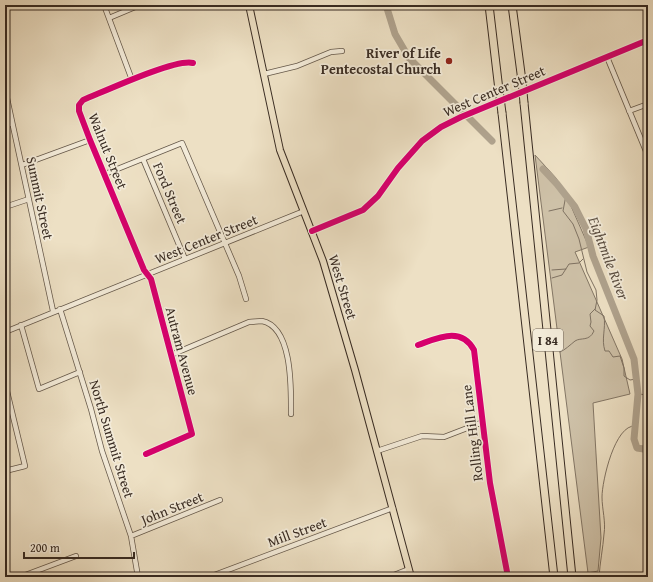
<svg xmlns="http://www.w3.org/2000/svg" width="653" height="582" font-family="'Gentium Book Plus',serif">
	<rect width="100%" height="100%" fill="#ede0c4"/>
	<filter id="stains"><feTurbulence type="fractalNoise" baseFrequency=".005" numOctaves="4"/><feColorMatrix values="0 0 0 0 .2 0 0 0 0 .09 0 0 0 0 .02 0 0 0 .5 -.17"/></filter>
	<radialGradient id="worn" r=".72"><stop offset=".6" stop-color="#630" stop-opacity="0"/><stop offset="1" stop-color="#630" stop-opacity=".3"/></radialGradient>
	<path fill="#cec1a8" stroke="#837665" d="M535,155L556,178L567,197L589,247L575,252L622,359L630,394L593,403L601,538L598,571L588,573Z"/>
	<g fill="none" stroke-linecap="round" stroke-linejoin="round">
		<path stroke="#7f7262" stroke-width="1" d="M566,195L563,211L573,224L579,239L587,272L596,290L597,300L595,310L604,316C606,329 601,339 605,351H609L613,357L620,356L624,368V376L630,380L636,379
			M549,211L562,208
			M552,270L566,269
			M552,278L562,275L569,264L579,263L583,259
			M560,352C565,350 570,345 575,341C581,337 589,342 594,331L590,326L591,322L590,314L595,309
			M638,394L648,395
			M599,577C600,562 603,548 604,534C606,522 602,509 602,497C602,481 615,424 635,426"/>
		<path stroke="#afa28d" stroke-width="7" d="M386,5L395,34L409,58L492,141
			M543,169L557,184L575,207L586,229L593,256L634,359L638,394L634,439L637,448L644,449L648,453"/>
		<g stroke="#65584a" stroke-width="6">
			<path id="minor" d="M104,5L132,80
				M109,18L140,5
				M607,57L648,156
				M264,74L297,66L331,52L342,51
				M5,89L53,311
				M629,111L648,104
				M5,126L12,123
				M143,159L185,259
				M22,165L90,140
				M105,174L182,143L239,276L246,299
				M5,207L29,199
				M312,231L363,210L378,196L398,168L422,141L441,127L461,117L648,40
				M60,309L91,409L102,451L131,536L138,577
				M21,325L39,389L80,372
				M5,332L304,211
				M418,345C438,338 461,326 474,350L490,483L508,577
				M171,355L249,322C253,322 258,321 262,321C293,327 291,390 291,414
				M5,383L25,466L5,471
				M377,451L422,436L444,437L483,422
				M146,454L192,434L151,279L144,270L90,140L79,111V105L83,100C103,92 176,58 193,63
				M131,536L220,500
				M20,577L76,556
				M209,577L393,508
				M389,577L409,569"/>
		</g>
		<g stroke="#382b22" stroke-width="8">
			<path id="major" d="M249,5L280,150L323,261L355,370L411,577"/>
		</g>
		<g stroke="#382b22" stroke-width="9">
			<path id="highway" d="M489,5L499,90
				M512,5L522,81
				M524,103L572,577
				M502,113L554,577"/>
		</g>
		<use href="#minor" stroke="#f3ebd9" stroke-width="4.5"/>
		<use href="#major" stroke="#ede0c4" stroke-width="6"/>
		<use href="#highway" stroke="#ede0c4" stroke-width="7"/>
		<g stroke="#382b22" stroke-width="9" stroke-linecap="butt">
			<path id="highway-bridge" d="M522,81L524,103
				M499,90L502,113"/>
		</g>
		<use href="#highway-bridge" stroke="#ede0c4" stroke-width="7"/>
		<g stroke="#f3ebd9" stroke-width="8">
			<path id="cycleway" d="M312,231L363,210L378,196L398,168L422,141L441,127L461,117L648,40
				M418,345C438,338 461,326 474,350L490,483L508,577
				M146,454L192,434L151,279L144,270L90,140L79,111V105L83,100C103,92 176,58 193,63"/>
		</g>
		<use href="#cycleway" stroke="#d6006c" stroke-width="6"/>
	</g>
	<circle fill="#8f2418" stroke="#f3ebd9" stroke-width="1.5" cx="449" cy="61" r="4"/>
	<g text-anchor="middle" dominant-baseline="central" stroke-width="3.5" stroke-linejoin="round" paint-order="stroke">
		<rect fill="#f3ebd9" stroke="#706559" stroke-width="1" x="533" y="329" width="30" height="22" rx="3"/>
		<g font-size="13" font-weight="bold" fill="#382b22">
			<text x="548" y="340">I 84</text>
		</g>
		<g font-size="14" font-weight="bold" fill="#382b22" stroke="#f3ebd9" text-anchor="end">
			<text x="441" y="53">River of Life<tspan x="441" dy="16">Pentecostal Church</tspan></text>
		</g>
		<g font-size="14" fill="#382b22" stroke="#f3ebd9">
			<text transform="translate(494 91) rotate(-23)">West Center Street</text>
			<text transform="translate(108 151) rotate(68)">Walnut Street</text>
			<text transform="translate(170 193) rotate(67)">Ford Street</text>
			<text transform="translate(40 198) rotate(78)">Summit Street</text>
			<text transform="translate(206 239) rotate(-22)">West Center Street</text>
			<text transform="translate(343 287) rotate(73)">West Street</text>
			<text transform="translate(182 351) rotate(75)">Autram Avenue</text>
			<text transform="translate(472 433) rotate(-97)">Rolling Hill Lane</text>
			<text transform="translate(112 439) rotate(73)">North Summit Street</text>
			<text transform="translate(172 508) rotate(-22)">John Street</text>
			<text transform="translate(297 532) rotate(-20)">Mill Street</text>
		</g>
		<g font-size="15" font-style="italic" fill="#5c4f42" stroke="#f3ebd9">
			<text transform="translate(609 258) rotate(69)">Eightmile River</text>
		</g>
	</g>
	<rect width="653" height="582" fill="none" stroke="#ede0c4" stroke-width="20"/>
	<rect x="6" y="6" width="641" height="570" fill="none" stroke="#382b22" stroke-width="2"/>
	<rect x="10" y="10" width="633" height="562" fill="none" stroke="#382b22"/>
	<path d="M24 552v6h110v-6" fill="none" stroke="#382b22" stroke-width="2"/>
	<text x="30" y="552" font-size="12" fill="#382b22" stroke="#f3ebd9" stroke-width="3" paint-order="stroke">200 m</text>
	<rect width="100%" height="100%" filter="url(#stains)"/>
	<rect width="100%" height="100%" fill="url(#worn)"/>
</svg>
